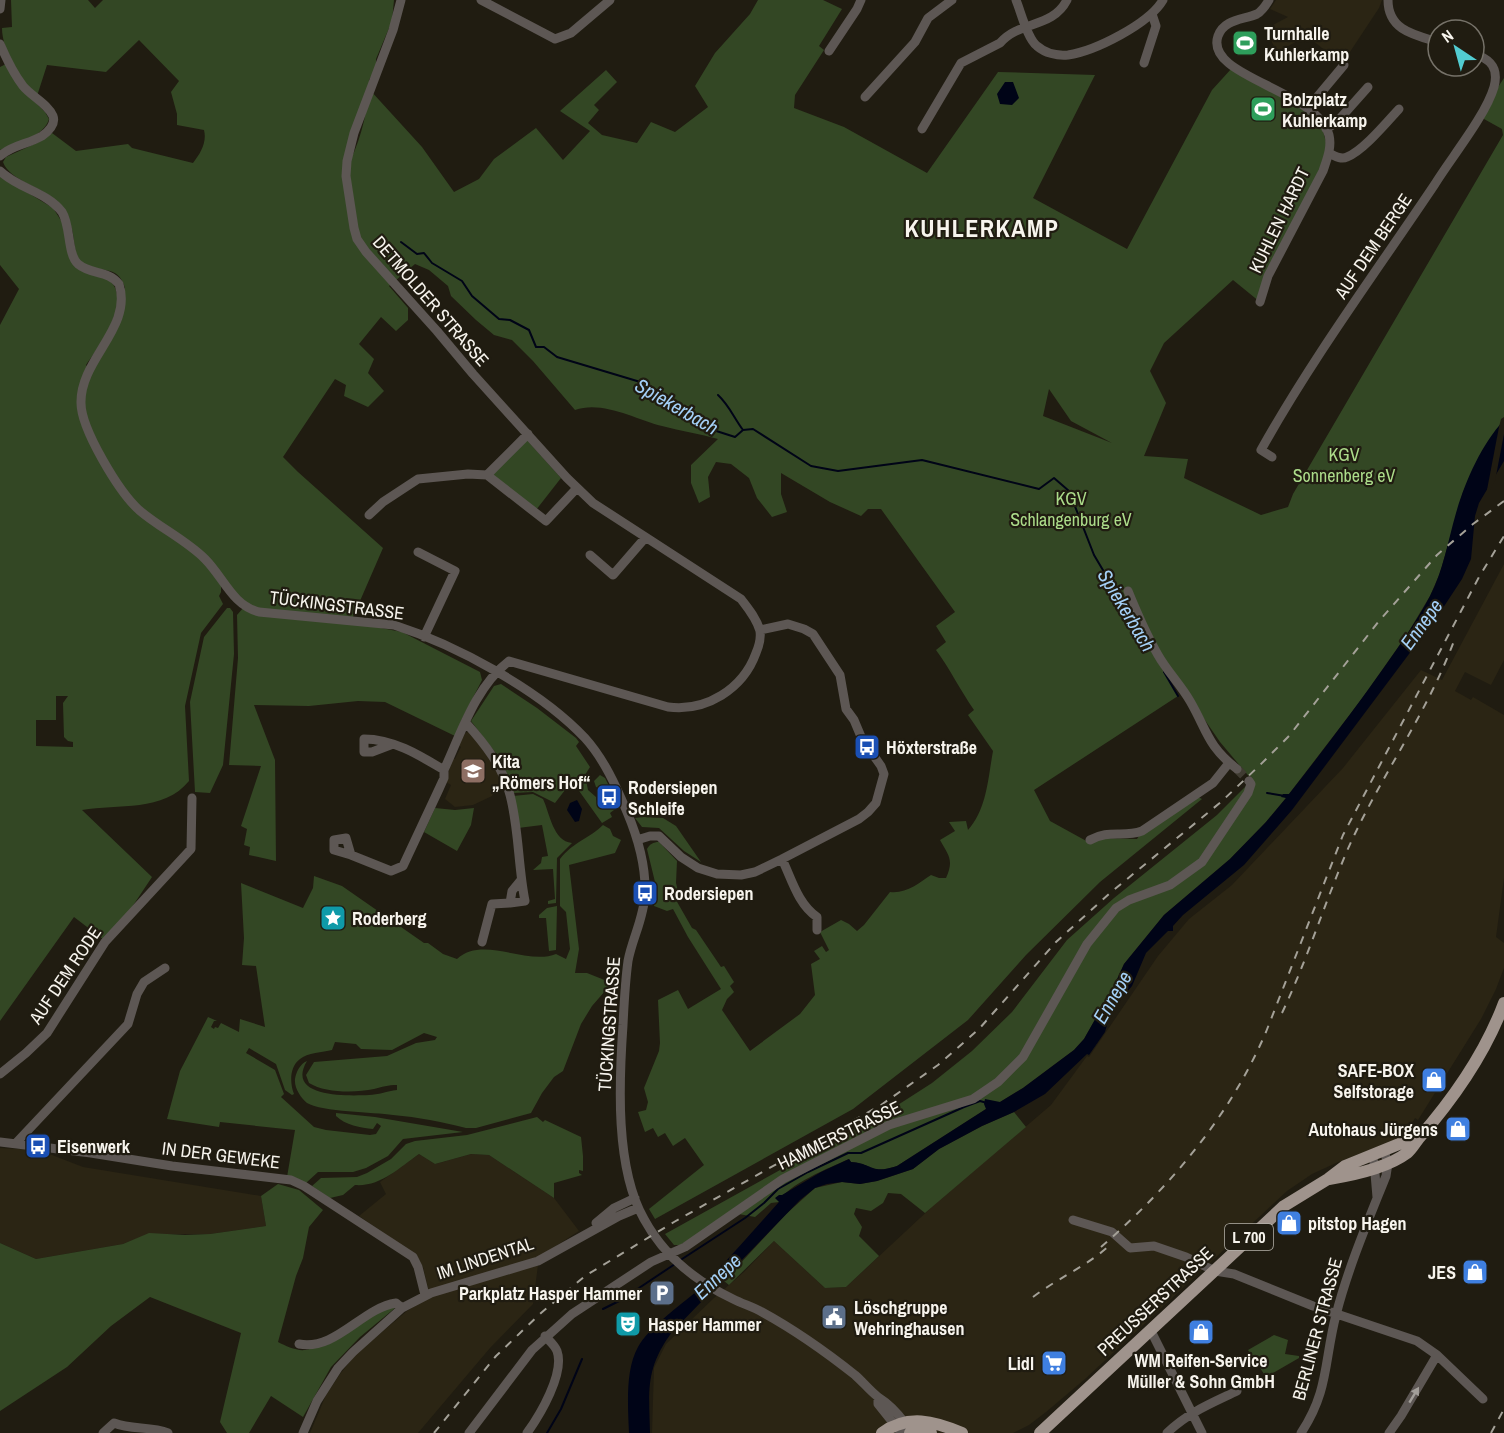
<svg xmlns="http://www.w3.org/2000/svg" width="1504" height="1433" font-family="'Archivo Narrow',sans-serif">
	<rect width="100%" height="100%" fill="#201c11"/>
	<path fill="#2b2514" d="M1276,0H1382L1379,8L1342,64L1307,36L1277,52L1265,29L1288,17L1270,9Z
		M1504,564V660L1491,685L1465,672L1455,691L1471,700L1473,697L1504,715V878L1496,937L1504,943V968L1496,989L1481,1019L1418,1120L1415,1118L1407,1132L1395,1140L1336,1163L1312,1174L1287,1191L1085,1379L1046,1412L1029,1425L1013,1433H952L938,1430L944,1433H652L654,1368L666,1344L714,1298L744,1272L774,1241L825,1288L846,1287L934,1205L1051,1105L1087,1056L1089,1057L1158,956L1189,919L1232,885L1343,768L1421,670L1442,680Z
		M468,732L480,743L501,778L492,796L473,805L455,807L445,799L451,785L446,782L452,758L455,759L461,747L458,745L465,733Z
		M0,1148L39,1150L83,1167L261,1196L266,1226L210,1234H149L123,1244L36,1259L0,1243Z
		M419,1154L435,1164L471,1154L489,1155L554,1198L579,1231L539,1257L533,1304L490,1348L418,1433H310L326,1395L340,1374L356,1354L407,1311L430,1296L423,1267L417,1256L359,1216L386,1194L380,1182Z"/>
	<path fill="#334724" fill-rule="evenodd" d="M11,0H88L95,8L103,0H394L392,21L376,59V68L369,80L370,85L345,170C360,145 365,119 370,90L422,147L454,192L479,179L494,159L536,128L563,160L590,131L560,111L606,70L617,82L594,105L599,110L588,123L602,135L637,143L651,122L675,132L708,107L695,86L715,53L750,14L758,0H823L842,9L819,46L824,50L795,95L794,108L844,127L927,173L998,72L1095,75L1033,198L1127,249L1212,90L1232,68L1320,120L1329,153L1260,302L1233,280L1164,343L1150,371L1166,403L1144,456L1188,459L1184,478L1261,515L1288,507L1293,494L1503,135L1502,129L1484,119L1483,110L1504,78V420L1490,439L1463,492L1440,573L1430,596L1406,636L1361,700L1289,794H1283L1286,798L1266,822L1230,859L1164,915L1124,964L1114,986L1084,1039L1074,1050L1023,1088L1000,1102L986,1106V1109L897,1166C870,1175 873,1164 851,1162L849,1159C831,1167 786,1185 779,1202L771,1203L755,1217L733,1213L680,1245H674L665,1234L854,1129L876,1119L932,1083L972,1051L1012,1012L1067,940L1114,898L1217,815L1252,780L1220,742L1113,586L1178,696L1034,790L1050,821L1090,843L1099,838L1137,839L1142,831L1196,796L1202,799L1100,882L1026,955L968,1020L853,1109L655,1219L649,1209L704,1165L685,1138L673,1146L665,1133L658,1137L653,1128L645,1132L638,1112L646,1110L648,1102L644,1088L659,1051L660,1043L658,1000L678,990L688,1009L721,989L688,937L673,909L667,911L654,906L655,882L647,849C650,844 653,842 659,842L677,861L676,883L679,895L676,900L692,928L696,930L721,967L724,966L734,982L730,986L734,992L727,999L722,1010L750,1051L800,1014L815,995L811,964L820,959L814,951L822,946L826,952L829,950L820,932L841,920L849,924L857,931L864,925L890,892C906,894 919,883 931,875L939,878H946C954,860 949,856 940,840L955,831L949,822L966,821L968,830C987,809 988,778 993,751L968,715L974,710C960,690 950,669 936,650L946,642L936,626L955,612L881,509H868L861,516L830,502L781,473V494L787,512L772,517L757,498L749,478L731,464L716,462L708,477L710,497L699,503L691,483V465L718,439C700,434 681,431 662,426C635,419 602,400 575,410L533,361L512,340L494,335L476,320L451,296L448,286L429,270L415,264L389,286L408,308V320L396,331L381,317L359,344L374,359L368,373L384,391L368,407L344,396L346,385L335,379L283,457L298,472L383,548L353,617L376,627L402,632L480,672L482,680L462,719L455,736L385,702L358,701L309,706L254,705L275,760L276,861L249,855L250,847L244,845L247,829L241,826L261,766L229,765L238,658L237,615L244,607L221,586V592L219,596L223,604L201,633L185,706L189,781C164,812 118,804 82,810L152,877L108,943L74,917L0,1021V325L19,289L0,265V176L53,208L62,222L71,257C84,265 101,272 111,282C131,303 99,347 86,365L88,368L112,332L121,290L125,288C118,263 99,274 83,264C72,256 76,236 70,224C67,217 61,207 55,200C42,187 9,180 3,162L6,157L39,142L52,133L76,151L128,144L132,148L193,163C201,153 207,142 204,130L177,125V114L171,92L179,81L139,40L106,72L47,65L37,96C21,80 2,51 2,28L12,27ZM1049,389L1071,421L1112,443L1043,416ZM56,696H68L63,703L64,737L68,741L73,742V747L36,746V720H56Z
		M6,64L23,90L45,112L49,119C44,137 15,144 0,150V67Z
		M525,438L561,478L536,510L491,476Z
		M227,608H230L233,612L234,654L223,765L210,793L195,792L190,702L204,637Z
		M501,684L537,708L576,738L579,742L576,746L590,767L585,775L588,790L596,797V800L602,802V804L618,807L610,813L612,817L602,823L572,781L555,803L533,792L513,793L504,768L495,752L471,721L494,686Z
		M600,775L605,778L613,794L596,787L594,781Z
		M533,794L543,799C550,814 553,841 572,843L557,858L556,903L548,904V901L555,899L553,869L533,870L541,863L542,857L548,856L542,825L518,828L513,796Z
		M435,808L455,810L474,808L471,825L457,851L424,832Z
		M643,817L663,818L676,826L701,862L684,851L659,828L642,827L635,818Z
		M603,825L610,829L613,836L621,840L615,853L569,865L579,949L575,973H587L612,983L592,1006L581,1024L563,1071L554,1077L542,1093L531,1113L476,1128H466C442,1122 418,1117 393,1115C374,1112 322,1112 307,1103C301,1098 294,1088 295,1079C296,1072 300,1064 307,1061C285,1098 348,1096 369,1095C378,1095 387,1091 397,1090V1085C388,1085 382,1087 374,1089C355,1093 325,1093 309,1083L306,1075L314,1062L387,1056L416,1043L435,1040L437,1037L424,1033L392,1050L361,1049L356,1044L335,1042L332,1050C323,1052 307,1053 300,1059C289,1067 290,1084 294,1094L292,1095L285,1090L276,1064L249,1048L246,1053L275,1070L284,1094L281,1097L314,1127L326,1130L370,1135L376,1134L381,1126L377,1123L373,1129C361,1128 345,1125 336,1116V1113L375,1117L463,1132L403,1139L388,1156L366,1168L353,1172H318L306,1183L287,1177L295,1130L220,1122L219,1127L167,1119L180,1071L208,1017L217,1021H214L211,1027L214,1029L215,1027L218,1028L221,1023L239,1032L240,1019L265,1027L256,966L242,965L244,938L241,883L303,908L313,888L314,876L342,886L424,943H428L443,954L457,959C483,935 528,966 556,954L566,959L570,949L566,912L560,906V859C573,842 590,838 603,825Z
		M557,906L556,950L549,951L546,918H539V915L547,908Z
		M1014,1112L1026,1127L925,1213L901,1194L888,1193L883,1203L871,1211L856,1208L854,1214L862,1227L859,1236L879,1256L846,1287L825,1288L774,1241L729,1285L724,1281L785,1215L815,1188L842,1182L860,1184L877,1181L913,1169L939,1149L982,1126Z
		M537,1117L543,1122L545,1120L581,1137L583,1156V1171L579,1170V1173L582,1175L554,1183V1198L489,1155L471,1154L435,1164L419,1154C399,1168 380,1187 355,1185L343,1195L330,1198L312,1186L321,1178L357,1177L367,1173L391,1159L406,1144L415,1141L467,1135Z
		M278,1184L299,1190L323,1210L309,1227L303,1258L296,1276L278,1342C286,1346 296,1351 305,1350C320,1349 372,1316 388,1306L395,1308L360,1337L331,1367L303,1417L271,1396L249,1433H227L220,1422L241,1333L150,1297L111,1326L67,1367L0,1411V1243L36,1259L123,1244L149,1233L185,1235L210,1234L266,1226L261,1196Z
		M1274,1335L1288,1340L1285,1354L1299,1356V1358L1266,1377L1248,1350Z"/>
	<path fill="#000417" d="M1005,82H1013L1019,98L1012,105L1000,104L997,94Z
		M1504,420V461L1479,503L1475,516L1471,559L1462,579L1439,614L1292,810L1244,865L1183,915L1173,926V931H1168L1146,953L1132,986L1121,999L1109,1018L1105,1032L1089,1055L1087,1054L1045,1094L1014,1112L982,1126L939,1149L913,1169L877,1181L860,1184L842,1182L827,1184L815,1188L800,1200L672,1332C645,1369 649,1390 650,1433H629C628,1407 625,1370 638,1347C648,1328 681,1305 698,1290C726,1262 752,1232 779,1202L775,1198L779,1195H782L821,1172L849,1159L851,1162C873,1163 870,1175 897,1166L986,1109L984,1104L985,1099L1000,1102L1023,1088L1074,1050L1084,1039L1114,986L1124,964L1164,915L1230,859L1266,822L1286,798L1281,797L1283,794H1289C1322,752 1354,710 1385,666C1401,643 1417,621 1430,596C1443,571 1448,541 1456,513C1465,482 1481,445 1504,420Z
		M577,800L582,809L579,821L575,822L567,810L570,803Z"/>
	<path fill="#201c11" d="M1504,417V434L1495,481L1490,490H1487L1499,427L1501,419Z"/>
	<g fill="none" stroke-linecap="round" stroke-linejoin="round">
		<path stroke="#000417" stroke-width="2" d="M401,242L417,254L424,253L432,263L462,281L472,296L499,319L510,320L529,330L536,347H544L557,357L647,384L688,410L707,428L735,437L743,430L753,429L811,466L838,471L922,460L1039,489L1054,478L1069,491L1094,555L1148,646
			M718,395C729,405 734,418 743,430
			M1164,672L1178,696
			M1267,793L1285,796
			M679,1261L745,1218L764,1203L778,1189L808,1172L848,1153H861L964,1107L980,1101L987,1103
			M603,1309L621,1300L675,1264
			M547,1433L561,1409L582,1359"/>
		<path stroke="#403c32" stroke-width="9" stroke-dasharray="9 4.5" stroke-linecap="butt" d="M1237,769L1249,781"/>
		<path stroke="#5d5754" stroke-width="9" d="M481,0L555,39L571,33L610,0
			M1016,0C1021,12 1027,38 1037,46C1045,53 1057,56 1068,55C1095,51 1149,24 1163,0
			M1388,0C1388,30 1414,35 1438,42
			M0,9L1,0
			M0,44C6,58 13,73 23,86C31,96 48,104 53,116C56,124 48,132 42,136C29,144 12,145 0,156
			M829,51L857,9L861,0
			M1144,63L1156,26L1152,14
			M865,97L915,42L928,18L952,0
			M1308,108L1344,65
			M922,129L961,63L1000,43C1020,20 1052,29 1067,0
			M1326,129L1336,123L1368,87
			M1329,153C1335,156 1341,160 1347,157C1363,151 1387,122 1399,109
			M0,171C17,188 47,192 62,212C71,226 67,254 78,264C91,275 108,270 119,284C133,328 80,359 81,403C81,429 119,492 139,510C160,528 186,540 205,559C224,578 232,605 259,612L394,625C456,645 540,690 585,738C604,759 616,786 627,812C638,838 646,866 645,894C644,918 632,939 628,961C625,983 624,1004 623,1025C619,1082 615,1168 644,1219C664,1256 695,1281 733,1299C743,1304 753,1307 762,1312C795,1330 826,1352 855,1375C863,1382 870,1391 878,1397C889,1404 896,1411 904,1422L903,1433
			M1260,302L1268,276L1323,171C1327,159 1332,147 1329,135C1316,89 1204,77 1218,36C1224,19 1243,20 1257,14C1262,11 1266,5 1269,0
			M1272,457L1261,450C1313,357 1376,272 1435,184C1451,158 1486,115 1494,87C1499,68 1491,59 1474,54
			M487,475L528,434
			M369,515L383,502L418,479L468,474L487,475L546,521L577,488
			M418,552L455,571L424,637
			M590,555L613,575L645,538
			M1128,591C1137,613 1146,634 1158,655C1167,671 1180,684 1190,701C1207,730 1207,746 1237,769
			M466,723C485,744 503,767 510,795C519,829 518,866 525,901L510,903L512,891L521,880
			M393,744L372,752H364V739C393,739 419,755 444,770
			M637,840L650,836H659L681,857L698,868L717,874L741,875L755,872L782,859L859,819L868,812L876,803L884,774L881,766L862,739L854,720L846,709L840,675L813,634L804,629L788,624L760,630
			M1090,840C1109,829 1123,838 1142,831L1213,783L1229,763
			M351,855L334,850V840L346,838L351,855L391,871L403,866L439,789L444,778V770C461,733 476,686 509,661L668,707C706,712 743,689 756,653C759,646 761,638 760,631C757,619 748,608 741,599L593,503L567,478L473,374L437,331L366,252L357,239L354,228L346,176L347,161L354,133L393,30L401,0
			M782,859C792,880 798,904 817,917V930
			M482,942L492,904L510,903
			M0,1074L26,1053L47,1033L105,942L191,849L192,798
			M0,1142L91,1153L172,1166L291,1180L304,1186L413,1257L418,1267L425,1295
			M16,1143L128,1024L137,994L144,982L165,968
			M1374,1162L1377,1197
			M1073,1220L1112,1232L1130,1248L1154,1246L1186,1257L1215,1271L1234,1274L1313,1306L1417,1341L1437,1355L1483,1399
			M596,1223L614,1208L635,1198
			M1151,1331L1202,1433
			M299,1344C336,1351 362,1308 396,1303L402,1308
			M878,1397V1404L898,1429
			M103,1433L114,1423C131,1430 151,1426 168,1433
			M303,1433L317,1401L338,1368L353,1352L402,1308L431,1293L538,1261L619,1216L638,1208
			M469,1433L532,1350L572,1314L651,1262L685,1247L783,1179L889,1125L973,1099L998,1082L1023,1057L1087,944L1116,908L1129,900L1170,885L1202,862L1248,793L1251,784L1249,781
			M527,1433C540,1415 565,1373 557,1351C554,1344 549,1341 545,1336
			M1167,1433C1187,1413 1212,1403 1237,1391
			M1301,1433C1329,1391 1324,1361 1336,1315C1348,1268 1368,1221 1386,1176L1388,1163L1384,1151
			M1389,1433L1401,1416L1437,1355"/>
		<path stroke="#9f938c" stroke-width="12" d="M1329,1179C1354,1175 1387,1168 1407,1153C1412,1149 1415,1143 1419,1138C1454,1098 1485,1054 1504,1003
			M882,1433C908,1414 934,1421 962,1433
			M910,1433H931
			M1040,1433L1284,1206L1328,1179L1345,1166L1404,1142L1417,1140"/>
		<path stroke="#a4a198" stroke-width="2" stroke-dasharray="8 8" stroke-linecap="butt" d="M1282,1013C1307,960 1324,905 1347,851C1379,778 1428,713 1455,638
			M1101,1247C1170,1187 1230,1116 1266,1032L1343,835L1479,577L1504,536
			M1033,1297C1058,1278 1087,1266 1110,1245
			M434,1433L496,1356L541,1313L585,1276L674,1222L881,1105L938,1065L979,1029L1056,942L1110,893L1221,802L1259,766L1289,736L1379,621L1437,555L1473,524L1504,501
			M1491,1433L1504,1409"/>
	</g>
	<defs><path id="oneway-solid" d="M-6-.8H1V-3.2L6.5 0L1 3.2V.8H-6Z" transform="scale(1.5)"/></defs>
	<use fill="#a29e99" href="#oneway-solid" transform="translate(1414 1395) rotate(-59)"/>
	<defs>
		<g id="stadium-square" transform="scale(1.35)"><rect x="-9" y="-9" width="18" height="18" rx="4" fill="#2e9e5b" stroke="#201c11"/><path d="M0-5a6.5 5 0 1 0 0 10a6.5 5 0 1 0 0-10ZM-3.5-1.8h7v3.6h-7Z" fill="#fff"/></g>
		<g id="bus-square" transform="scale(1.35)"><rect x="-9" y="-9" width="18" height="18" rx="4" fill="#1a4fb4" stroke="#201c11"/><path d="M-5-6H5V4H4V6H2V4H-2V6H-4V4H-5ZM-3.5-4V0h7V-4ZM-3.5 1.2v1.5H-2V1.2ZM2 1.2v1.5H3.5V1.2Z" fill="#fff"/></g>
		<g id="school-square" transform="scale(1.35)"><rect x="-9" y="-9" width="18" height="18" rx="4" fill="#8d6e63" stroke="#201c11"/><path d="M0-5L7-2L0 1L-7-2ZM-4 1L0 2.5L4 1V4Q0 6-4 4Z" fill="#fff"/></g>
		<g id="sight-square" transform="scale(1.35)"><rect x="-9" y="-9" width="18" height="18" rx="4" fill="#0f9aa8" stroke="#201c11"/><path d="M0-6L1.8-2.2L6-1.7L2.9 1.2L3.7 5.4L0 3.3L-3.7 5.4L-2.9 1.2L-6-1.7L-1.8-2.2Z" fill="#fff"/></g>
		<g id="shop-square" transform="scale(1.35)"><rect x="-9" y="-9" width="18" height="18" rx="4" fill="#3f7fe0" stroke="#201c11"/><path d="M-5-2.5h2.3a2.7 3.5 0 0 1 5.4 0H5L5.5 6h-11ZM-1.5-2.5h3a1.5 2.3 0 0 0-3 0Z" fill="#fff"/></g>
		<g id="parking-square" transform="scale(1.35)"><rect x="-9" y="-9" width="18" height="18" rx="4" fill="#5c6f8a" stroke="#201c11"/><path d="M-3.5-5.5H1a3.5 3.5 0 0 1 0 7H-1V5.5H-3.5ZM-1-3.4V-.6H.8a1.4 1.4 0 0 0 0-2.8Z" fill="#fff"/></g>
		<g id="civic-square" transform="scale(1.35)"><rect x="-9" y="-9" width="18" height="18" rx="4" fill="#5c6f8a" stroke="#201c11"/><path d="M-.6-6.5H3V-4.5H.6V-3L4-1V1h2V6H-6V1h2V-1L-.6-3ZM-1.2 2.5V6h2.4V2.5Z" fill="#fff"/></g>
		<g id="theatre-square" transform="scale(1.35)"><rect x="-9" y="-9" width="18" height="18" rx="4" fill="#0f9aa8" stroke="#201c11"/><path d="M-5-5.5Q0-4 5-5.5V0Q5 5 0 6Q-5 5-5 0ZM-3.3-2.5H-1v1.5H-3.3ZM1-2.5H3.3v1.5H1ZM-2.8 1Q0 5.5 2.8 1Z" fill="#fff"/></g>
		<g id="supermarket-square" transform="scale(1.35)"><rect x="-9" y="-9" width="18" height="18" rx="4" fill="#3f7fe0" stroke="#201c11"/><path d="M-6-5.5h2.5l.6 2H6L4.5 2H-2.5L-4.4-4H-6ZM-1.5 3.2a1.3 1.3 0 1 0 .1 0ZM3 3.2a1.3 1.3 0 1 0 .1 0Z" fill="#fff"/></g>
	</defs>
	<g fill-rule="evenodd">
		<use href="#stadium-square" x="1245" y="43"/>
		<use href="#stadium-square" x="1263" y="109"/>
		<use href="#bus-square" x="867" y="747"/>
		<use href="#school-square" x="473" y="771"/>
		<use href="#bus-square" x="609" y="797"/>
		<use href="#bus-square" x="645" y="893"/>
		<use href="#sight-square" x="333" y="918"/>
		<use href="#shop-square" x="1434" y="1080"/>
		<use href="#shop-square" x="1458" y="1129"/>
		<use href="#bus-square" x="38" y="1146"/>
		<use href="#shop-square" x="1289" y="1223"/>
		<use href="#shop-square" x="1475" y="1272"/>
		<use href="#parking-square" x="662" y="1293"/>
		<use href="#civic-square" x="834" y="1317"/>
		<use href="#theatre-square" x="628" y="1324"/>
		<use href="#shop-square" x="1201" y="1332"/>
		<use href="#supermarket-square" x="1054" y="1363"/>
	</g>
	<g text-anchor="middle" dominant-baseline="central" stroke-width="4.5" stroke-linejoin="round" paint-order="stroke">
		<rect fill="#201c11" stroke="#b6b3ab" stroke-width="1.5" x="1225" y="1224" width="48" height="26" rx="4.5"/>
		<g font-size="16" font-weight="bold" fill="#f7f4ed">
			<text x="1249" y="1237">L 700</text>
		</g>
		<g font-size="18" font-weight="bold" fill="#f7f4ed" stroke="#201c11" text-anchor="start">
			<text x="1264" y="33">Turnhalle<tspan x="1264" dy="21">Kuhlerkamp</tspan></text>
			<text x="1282" y="99">Bolzplatz<tspan x="1282" dy="21">Kuhlerkamp</tspan></text>
			<text x="886" y="747">Höxterstraße</text>
			<text x="492" y="761">Kita<tspan x="492" dy="21">„Römers Hof“</tspan></text>
			<text x="628" y="787">Rodersiepen<tspan x="628" dy="21">Schleife</tspan></text>
			<text x="664" y="893">Rodersiepen</text>
			<text x="352" y="918">Roderberg</text>
			<text x="1414" y="1070" text-anchor="end">SAFE-BOX<tspan x="1414" dy="21">Selfstorage</tspan></text>
			<text x="1438" y="1129" text-anchor="end">Autohaus Jürgens</text>
			<text x="57" y="1146">Eisenwerk</text>
			<text x="1308" y="1223">pitstop Hagen</text>
			<text x="1456" y="1272" text-anchor="end">JES</text>
			<text x="642" y="1293" text-anchor="end">Parkplatz Hasper Hammer</text>
			<text x="854" y="1307">Löschgruppe<tspan x="854" dy="21">Wehringhausen</tspan></text>
			<text x="648" y="1324">Hasper Hammer</text>
			<text x="1201" y="1360" text-anchor="middle">WM Reifen-Service<tspan x="1201" dy="21">Müller &amp; Sohn GmbH</tspan></text>
			<text x="1034" y="1363" text-anchor="end">Lidl</text>
		</g>
		<g font-size="18" fill="#f7f4ed" stroke="#201c11">
			<text transform="translate(1279 220) rotate(-64)">KUHLEN HARDT</text>
			<text transform="translate(1373 246) rotate(-56)">AUF DEM BERGE</text>
			<text transform="translate(431 301) rotate(49)">DETMOLDER STRASSE</text>
			<text transform="translate(337 605) rotate(7)">TÜCKINGSTRASSE</text>
			<text transform="translate(65 975) rotate(-56)">AUF DEM RODE</text>
			<text transform="translate(609 1024) rotate(-86)">TÜCKINGSTRASSE</text>
			<text transform="translate(839 1135) rotate(-26)">HAMMERSTRASSE</text>
			<text transform="translate(221 1155) rotate(7)">IN DER GEWEKE</text>
			<text transform="translate(485 1258) rotate(-18)">IM LINDENTAL</text>
			<text transform="translate(1155 1301) rotate(-43)">PREUSSERSTRASSE</text>
			<text transform="translate(1317 1329) rotate(-75)">BERLINER STRASSE</text>
		</g>
		<g font-size="18" fill="#acdc8a" stroke="#201c11">
			<text x="1344" y="454">KGV<tspan x="1344" dy="21">Sonnenberg eV</tspan></text>
			<text x="1071" y="498">KGV<tspan x="1071" dy="21">Schlangenburg eV</tspan></text>
		</g>
		<g font-size="20" font-style="italic" fill="#a4d0f7" stroke="#201c11">
			<text transform="translate(677 406) rotate(30)">Spiekerbach</text>
			<text transform="translate(1127 610) rotate(59)">Spiekerbach</text>
			<text transform="translate(1421 624) rotate(-54)">Ennepe</text>
			<text transform="translate(1112 997) rotate(-60)">Ennepe</text>
			<text transform="translate(717 1276) rotate(-43)">Ennepe</text>
		</g>
		<g font-size="24" font-weight="bold" letter-spacing="1.5" fill="#f7f4ed" stroke="#201c11">
			<text x="982" y="228">KUHLERKAMP</text>
		</g>
	</g>
	<g transform="translate(1456 48) rotate(324)"><circle r="28" fill="#201c11" stroke="#767269" stroke-width="1.5"/>
	<path d="M0-4.5L10 22L0 15L-10 22Z" fill="#52ccd1"/>
	<text y="-9" font-size="16" font-weight="bold" text-anchor="middle" fill="#f7f4ed">N</text>
	</g>
</svg>
